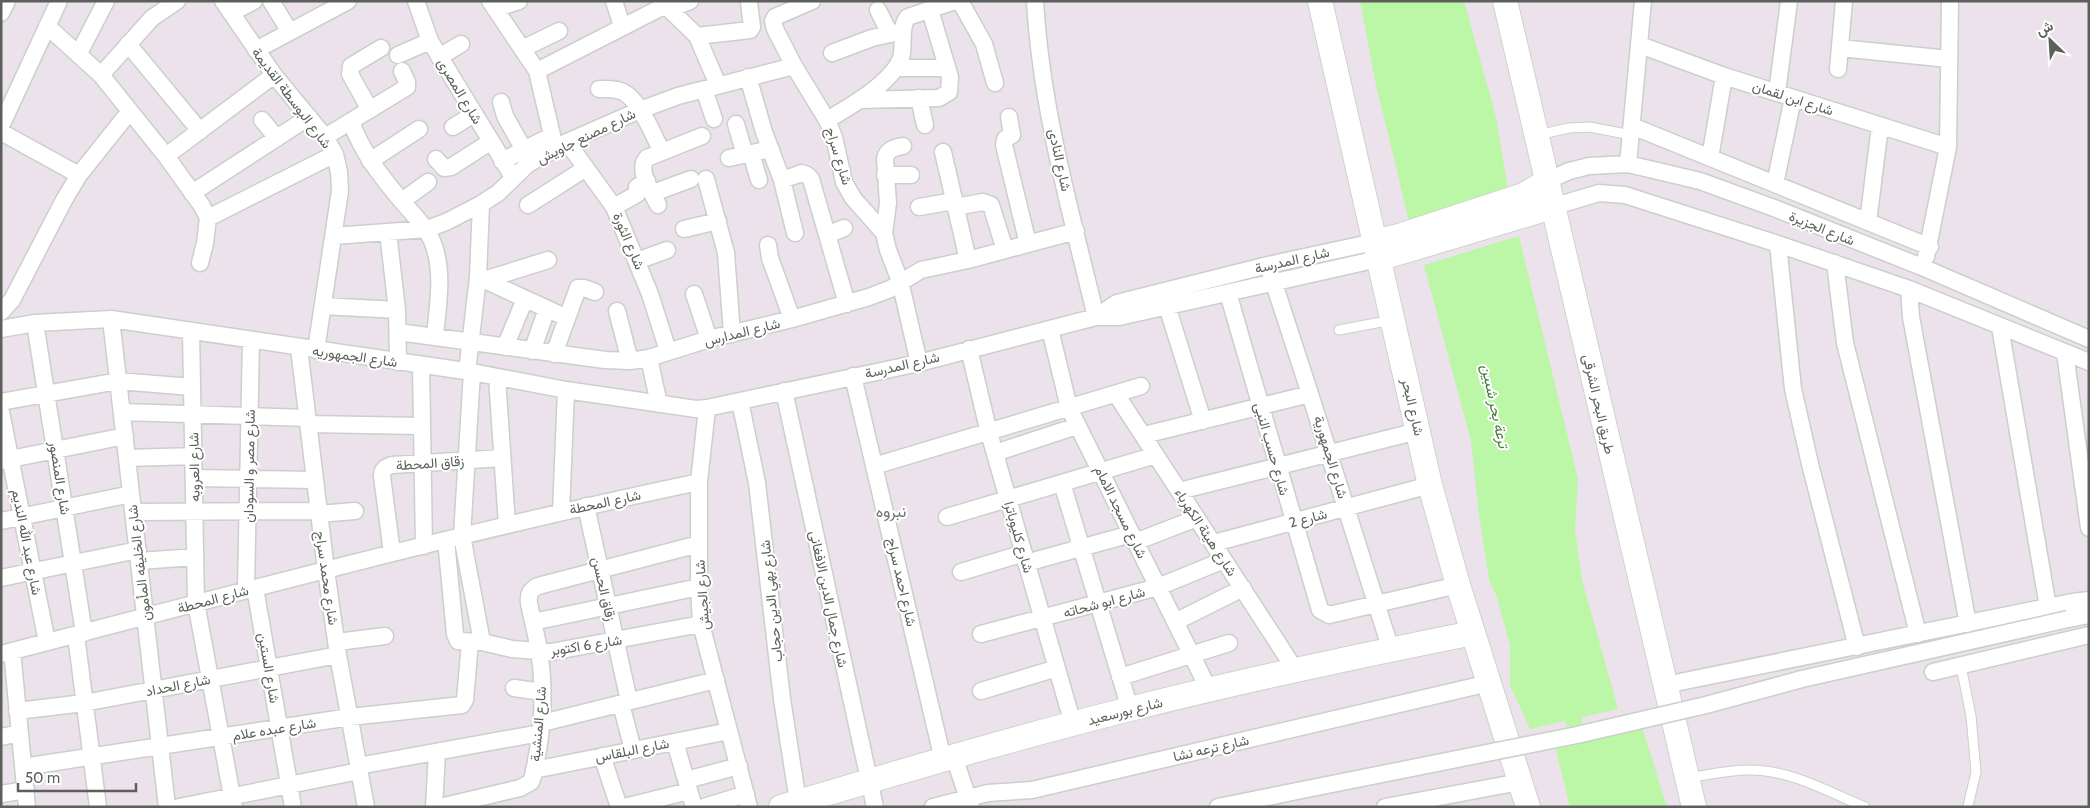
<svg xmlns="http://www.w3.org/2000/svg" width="2090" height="808" font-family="Cabin,Vazirmatn,sans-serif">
	<rect width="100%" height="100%" fill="#ece2eb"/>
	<path fill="#bbf7a6" d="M1360,1H1464L1496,117L1509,196L1409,221L1376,85Z
		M1519,236L1578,479L1575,530L1582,580L1618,709L1530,729L1510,685V646L1497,597L1489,580L1479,515L1471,441L1424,265Z
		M1638,714L1667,807H1570L1552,734Z"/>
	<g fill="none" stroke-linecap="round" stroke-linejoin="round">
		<path stroke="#bbf7a6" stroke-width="16" d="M1567,699L1581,747"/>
		<g stroke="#cad0ca" stroke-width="11">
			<path id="lane" d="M1537,135L1569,128L1590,127L1631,135
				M1339,330L1392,320
				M1961,666L1971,716L1976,772L1968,806
				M1687,778C1708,775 1728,770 1748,770C1789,769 1828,792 1865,807"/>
		</g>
		<g stroke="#cad0ca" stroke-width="19">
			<path id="street" d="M223,1L274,75L325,137L335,154L339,172L340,191L316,350
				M271,1L290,32
				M416,1L430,41L513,177
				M490,1L537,71L555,148
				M614,1L622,26
				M664,1L669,9L697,36L718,85
				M812,1L775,17L773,21L775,29L794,66L827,120L834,137L844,182L853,198L884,233L888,250L900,281L919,363
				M960,1L984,44L995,83
				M1035,1C1041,108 1071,213 1096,317
				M495,9L519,1
				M669,9L690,1
				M878,10L890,34
				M1,13L7,1
				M231,13L254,1
				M47,26L101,75L166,156L202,206L208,218L205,243L200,263
				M697,36L750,30L752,27L749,2
				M128,44L200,131
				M1640,45L1724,76L1948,147
				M1840,48L1949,59
				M522,49L559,31
				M256,50L348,1
				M79,53L106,1
				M832,53L872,38L903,31
				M398,55L430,41
				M439,57L461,44
				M897,68H947
				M1838,69L1844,1
				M537,71L666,5
				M101,75L152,18L177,1
				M748,77L764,132L782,180L795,233
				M599,89C606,89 616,88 623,92C640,100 653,135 662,152
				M704,89L714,119
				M1777,93L1789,1
				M919,98L925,125
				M861,100L939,98L949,92L950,77L930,10
				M501,102L505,116L524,150
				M370,110L350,74L351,66L381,48
				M1009,117L1012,135L1005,139L1004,145L1028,244
				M262,120L277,138
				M827,120C849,107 892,83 901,58C905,46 899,26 908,17L955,1
				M351,122C363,153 379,174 400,199C415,217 431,230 436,253C443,280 437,310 435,337
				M736,124L745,155
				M1,126L59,1
				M1632,126L1930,247
				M453,127L474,114
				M1,132L79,175
				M325,137L407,87V82L402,71
				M567,142L614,207L650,294L668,351
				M943,152L968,260
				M751,153L759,180
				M166,156L274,75
				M729,158L771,149
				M1710,158L1724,76
				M436,159L444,168L451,167L490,142
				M370,161L419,129
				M502,161L551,136
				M1628,164L1643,1
				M885,175H911
				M706,179L726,253L732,334
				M782,180L802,173L807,175L811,179L847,304
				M1547,181L1569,171L1589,166L1628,164L1700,181L1774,208L1922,267L2089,339
				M1775,184L1793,98
				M192,193L309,117
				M653,193L691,179
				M402,201L428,182
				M528,205L586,168
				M658,205C652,192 636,170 647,158L702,136
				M614,207L637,194V187L647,181
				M919,207L954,201
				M955,207L983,202L991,205L1005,250
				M1552,207L1599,193L1625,195L1778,244L1909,289L2089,362
				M208,218L335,154
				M1868,222L1880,126
				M684,229L718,221
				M388,232L397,310L398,362
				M884,233L888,203L885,159C887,149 894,148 903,146
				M827,235L844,228
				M334,236L427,229L446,222L481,204L498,193L528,164L567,142L640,110L678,96L794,66
				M1778,244L1793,389L1810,464L1857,647
				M768,245L770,258L792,319
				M1926,257L1948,147L1950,1
				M637,261L667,250
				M1835,263L1845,343L1918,634
				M1268,265L1310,394L1391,650
				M478,277L567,318
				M484,280L548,260
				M1909,289L1911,317L1968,624
				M1228,293L1320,610L1329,615L1458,585
				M694,294L709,339
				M323,306L397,310
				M1167,306L1203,421
				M617,311L630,361
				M1,312L12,300L64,200L79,175L130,111
				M1096,317L1117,303L1268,265L1374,242
				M111,319L167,807
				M35,323L84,633
				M2000,327L2048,607
				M1,329L35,323L111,319L472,372L566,390L696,409L707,408L919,363L1096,317H1119L1378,259
				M1050,329L1069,408L1209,690
				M191,331L196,603L234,807
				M398,332L605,360L630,361L649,358L709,339L792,319L869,297L890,289L921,270L968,260L1076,231
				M505,347L525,299
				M299,348L326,570L338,655L366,807
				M969,349L989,433L1073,724
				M532,351L547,309
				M2065,353L2089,528
				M554,354L578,288H584L595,292
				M649,358L659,404
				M421,365L424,546
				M467,372L478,277L481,204
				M472,372L462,536L482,642
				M853,376L943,760
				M497,377L507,525
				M784,391L875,807
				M1116,394L1296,671
				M740,401L757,483L782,699L798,802
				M1,402L118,381L192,387
				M707,408L699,482V587L701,624L749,807
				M1,412L47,642
				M122,412L307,418
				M308,424L422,426
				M1144,435L1310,394
				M995,453L1077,426
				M127,458L194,456
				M1,461L125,436
				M874,466L1141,386
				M194,478L314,480
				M1062,483L1130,709
				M1179,491L1418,431
				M586,506L629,701
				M133,512L318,511
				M561,512L566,390
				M318,514L355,511
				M947,517L1156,455
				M1,521L131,494
				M446,540L455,634L458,641L482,642L512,649L551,652L701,624
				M1135,542L1197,518
				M1214,543L1430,485
				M392,553L382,476C382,469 386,467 392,465L502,458
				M139,561L195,557
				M1026,563L1131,534
				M961,572L1024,553
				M1,578L138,550
				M255,588L293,807
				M246,590L251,341
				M2068,619L2089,615
				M533,622L699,587
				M1175,622L1243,588
				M981,634L1158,587L1224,560
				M76,635L98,807
				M337,642L385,636
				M12,651L27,807
				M1,654C233,594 465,531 699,482
				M1933,672L2089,635
				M1120,677L1229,643
				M1665,685L2072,602L2089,600
				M514,688L542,692
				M981,691L1057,668
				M621,704L633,750
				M17,711L84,703L338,655
				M542,723L716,680
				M1,737L20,733
				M675,742L694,807
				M602,756L619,807
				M954,757L971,807
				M358,766L540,733
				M23,767L350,717L462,705L465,700L470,642
				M534,770L729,731
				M686,780L739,766
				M1,794L26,790
				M179,807L359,771
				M434,807L437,752
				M440,807L520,788L531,782L533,776C542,736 546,693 539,652C537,636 532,619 529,603C528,594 530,590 538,586L699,544
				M624,807L689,791
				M704,807L746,794
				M933,807L988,793L1032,790L1489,683
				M1218,807L1297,791
				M1385,807L1520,782"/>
		</g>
		<g stroke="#cdd4cc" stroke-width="26">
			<path id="secondary" d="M1320,1L1430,485L1458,585L1528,807
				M1505,1L1694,807
				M1374,242L1399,236L1524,195L1547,181
				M1378,259L1552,207
				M781,807C897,773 1013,738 1130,709C1244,680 1358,656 1473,633"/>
		</g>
		<use href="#lane" stroke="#fff" stroke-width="9"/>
		<use href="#street" stroke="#fff" stroke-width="16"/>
		<use href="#secondary" stroke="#fff" stroke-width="24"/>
		<g stroke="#cad0ca" stroke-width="19" stroke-linecap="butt">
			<path id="street-bridge" d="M1297,791L1577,735L1706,705L1802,679L2068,619"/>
		</g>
		<use href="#street-bridge" stroke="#fff" stroke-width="16"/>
	</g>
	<g text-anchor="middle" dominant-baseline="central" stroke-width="4" stroke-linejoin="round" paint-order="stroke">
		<g font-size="14" fill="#5b615a" stroke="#fff">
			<text transform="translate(460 91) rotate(59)">شارع المصرى</text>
			<text transform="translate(292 98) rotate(53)">شارع البوسطة القديمة</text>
			<text transform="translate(1793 98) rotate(18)">شارع ابن لقمان</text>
			<text transform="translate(586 136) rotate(-26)">شارع مصنع جاويش</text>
			<text transform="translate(839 156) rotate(73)">شارع سراج</text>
			<text transform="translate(1060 160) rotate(78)">شارع النادى</text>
			<text transform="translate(1822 228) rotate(22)">شارع الجزيرة</text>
			<text transform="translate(629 241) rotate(67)">شارع الثورة</text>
			<text transform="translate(1292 260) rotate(-13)">شارع المدرسة</text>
			<text transform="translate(742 332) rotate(-14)">شارع المدارس</text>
			<text transform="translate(355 356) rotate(8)">شارع الجمهوريه</text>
			<text transform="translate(902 365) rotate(-13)">شارع المدرسة</text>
			<text transform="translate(1599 404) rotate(77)">طريق البحر الشرقى</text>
			<text transform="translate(1413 407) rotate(77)">شارع البحر</text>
			<text transform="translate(1272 449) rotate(74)">شارع حسب النبى</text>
			<text transform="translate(1331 457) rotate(73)">شارع الجمهورية</text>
			<text transform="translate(430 463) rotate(-4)">زقاق المحطة</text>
			<text transform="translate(249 466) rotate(-89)">شارع مصر و السودان</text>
			<text transform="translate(194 467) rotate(-91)">شارع العروبه</text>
			<text transform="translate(60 478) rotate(81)">شارع المنصور</text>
			<text transform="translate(605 502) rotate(-12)">شارع المحطة</text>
			<text transform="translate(1121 512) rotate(64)">شارع مسجد الامام</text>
			<text transform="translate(1308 518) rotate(-15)">شارع 2</text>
			<text transform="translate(1206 532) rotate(57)">شارع هيئة الكهرباء</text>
			<text transform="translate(1019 537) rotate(74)">شارع كليوباترا</text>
			<text transform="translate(27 542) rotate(79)">شارع عبد الله النديم</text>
			<text transform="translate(139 563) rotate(-97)">شارع الخليفه المأمون</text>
			<text transform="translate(327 578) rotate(82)">شارع محمد سراج</text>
			<text transform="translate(902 582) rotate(77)">شارع احمد سراج</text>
			<text transform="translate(604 589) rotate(77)">زقاق الحسن</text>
			<text transform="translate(702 595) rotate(-94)">شارع الجيش</text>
			<text transform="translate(213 599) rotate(-15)">شارع المحطة</text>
			<text transform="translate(829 599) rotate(78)">شارع جمال الدين الافغانى</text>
			<text transform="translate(771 601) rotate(-96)">شارع بهي الدين حجاب</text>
			<text transform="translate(1104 602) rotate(-15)">شارع ابو شحاته</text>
			<text transform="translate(586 645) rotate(-9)">شارع 6 اكتوبر</text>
			<text transform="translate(269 668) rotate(80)">شارع الستين</text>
			<text transform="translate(178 685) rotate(-11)">شارع الحداد</text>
			<text transform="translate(1125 711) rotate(-14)">شارع بورسعيد</text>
			<text transform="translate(538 724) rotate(-85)">شارع المنشية</text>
			<text transform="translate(274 729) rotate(-9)">شارع عبده علام</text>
			<text transform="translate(1211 748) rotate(-13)">شارع ترعه نشا</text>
			<text transform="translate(632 750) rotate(-11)">شارع البلقاس</text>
		</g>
		<g font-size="15" font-style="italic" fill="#447e37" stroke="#fff">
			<text transform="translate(1495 406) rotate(78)">ترعة بحر شبين</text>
		</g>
		<g font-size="16" fill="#6d736b" stroke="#fff">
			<text x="891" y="511">نبروه</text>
		</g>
	</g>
	<rect width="2090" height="808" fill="none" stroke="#5b615a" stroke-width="5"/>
	<g transform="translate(2050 40) rotate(335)" stroke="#ffffff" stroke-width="4" paint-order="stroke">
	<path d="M0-4L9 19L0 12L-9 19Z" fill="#5b615a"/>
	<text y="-8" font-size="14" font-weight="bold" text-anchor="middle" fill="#5b615a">ش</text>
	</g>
	<path d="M18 783v8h118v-8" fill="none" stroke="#5b615a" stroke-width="2.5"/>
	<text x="25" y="783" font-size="15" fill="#5b615a" stroke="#ffffff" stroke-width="4" paint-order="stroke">50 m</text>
</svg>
